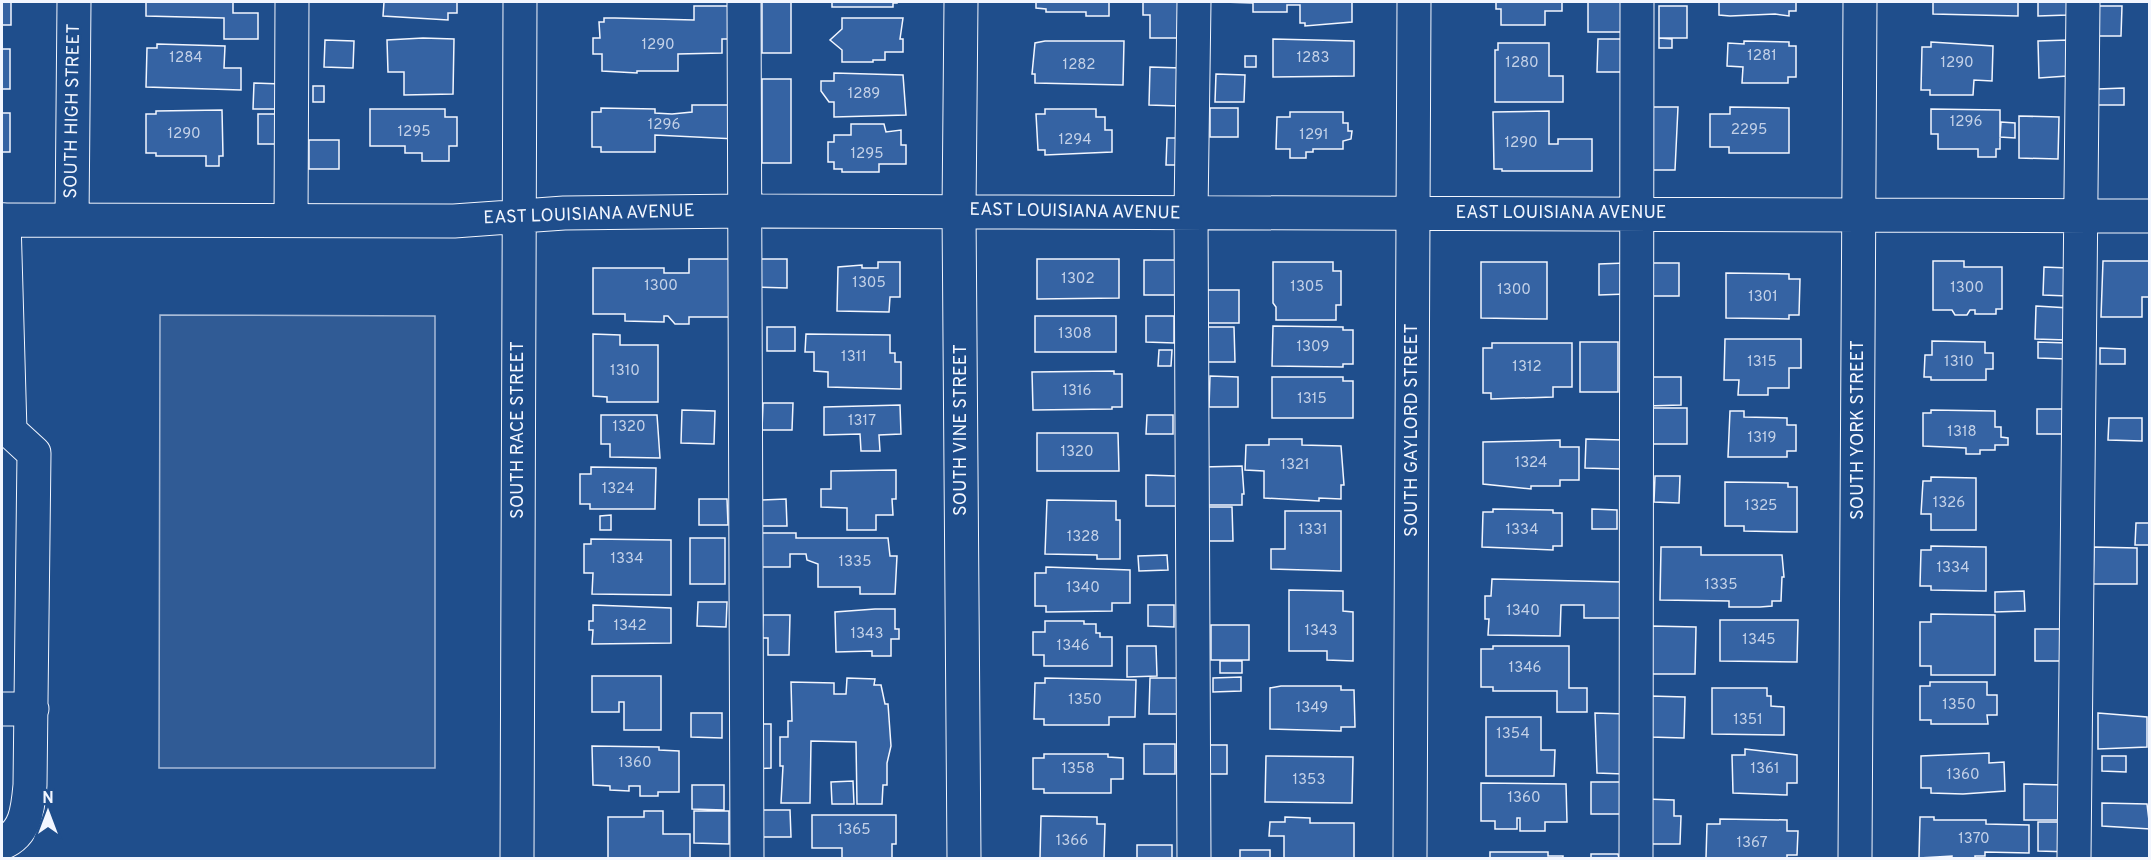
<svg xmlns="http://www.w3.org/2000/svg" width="2151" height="860" font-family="Overpass,sans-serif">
	<rect width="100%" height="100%" fill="#1f4e8c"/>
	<path fill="#305b95" stroke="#a8bbd7" stroke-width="1.5" d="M160,315L435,316V768H159Z"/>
	<path fill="#3563a3" stroke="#f2f6ff" stroke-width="1.5" d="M2,2H11V25H2Z
		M146,2H233V13H258V39H224V18L146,16Z
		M384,2H457V13H448V20L383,16Z
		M762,2H791V53H762Z
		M832,2H897V3H893V7H832Z
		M1036,2H1109V16H1086V12H1046V9L1036,8Z
		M1143,2H1183L1181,38H1150V15H1143Z
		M1223,2H1352V22L1305,26V23H1300V5H1287V12H1253V3Z
		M1496,2H1562V11H1545V25H1501V9H1496Z
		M1588,2H1621V32H1588Z
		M1719,2H1796V11H1789V16L1775,14L1730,16L1719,15Z
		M1933,2H2018V16L1933,14Z
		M2038,2H2068V15L2038,16Z
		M694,6H729V39H722V53L678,54V71H637V73L602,71V54H593V38H600L599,22H604V18H615L694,20Z
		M1659,6H1687V38H1659Z
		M2094,6H2122L2121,36H2094Z
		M842,18H903L900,39H903V52H885V60H873V62H842V50L830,40L842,29Z
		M423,38L454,39L453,94L404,95V72H388L387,40Z
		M1659,38L1672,39V48H1659Z
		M1273,39L1354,41V76L1273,77Z
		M1598,39H1628L1627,72H1597Z
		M325,40L354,41L353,68L324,67Z
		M2068,40L2067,76L2039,78L2038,41Z
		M1045,41H1124L1123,85L1035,83V74H1032L1035,43Z
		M1744,41L1789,42V46H1796V77H1788V83H1742L1743,67L1727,66L1728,43L1744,44Z
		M1931,42L1993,46L1992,81L1974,80L1973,95H1930V90H1921L1922,47H1931Z
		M1498,43H1549V76H1563V102H1495V50H1498Z
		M157,44L225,46L224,68H241V90L146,87L147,48H157Z
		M2,49H10V89H2Z
		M1245,56H1256V67H1245Z
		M1150,67L1181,68L1180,106L1149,105Z
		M834,73L903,75L906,115L834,117V102H829L821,91V81H834Z
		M1216,74L1245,75L1244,102H1215Z
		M762,79H791V163H762Z
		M254,83L281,84L280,109H253Z
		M313,86H324V102H313Z
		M2124,88V105H2098V89Z
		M692,105H736V139L655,135V152H601V147H592V112H601V108L655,109V113L672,114L692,112Z
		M1647,107H1678L1675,170H1648Z
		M1730,107L1789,108V153H1729V147H1710V114H1730Z
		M1210,108H1238V137H1210Z
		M370,109H445V117H457V146H449V161H422V153H405V146H370Z
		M1045,109H1096V117H1105V130H1112V152L1045,155V150H1038L1036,114H1045Z
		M1931,109L2000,110V149H1996V157H1978V149H1938V134H1931Z
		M222,110L223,156H219V166H206V156H156V153H146V114H156V111Z
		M1549,111V144H1558V139H1592V171H1502V169H1494L1493,112Z
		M1290,112H1343V123H1348V131H1352L1351,139L1343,141V149H1313V152H1306V158H1290V149H1276L1277,117H1290Z
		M2,113H10V152H2Z
		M258,114H288V144H258Z
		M2019,116L2059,117L2058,159L2019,158Z
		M2001,122L2015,123V138L2000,137Z
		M851,124H884L886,132L901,130V145H906V164H879V172H842V169H834V162H828V142H834V135H851Z
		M1167,138H1182L1181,165H1166Z
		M309,140H339V169H309Z
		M689,259H730V317H689V324H675L668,316H664V322L625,321V314H593V268H664V273H689Z
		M758,259H787V288L755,287Z
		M1037,259H1119V298L1037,299Z
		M1144,260H1181L1182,295H1144Z
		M1933,261H1964V267H2002V309H1996V314H1975V310H1970L1967,315H1955L1952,310H1933Z
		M2103,261H2150V297H2142V317H2101Z
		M878,262H900V297H890L889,312L837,311L838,267L862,265V268H878Z
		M1273,262H1333V271H1341V305H1336V320H1276V307L1273,303Z
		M1481,262H1547V319L1481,318Z
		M1625,263L1626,294L1599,295V264Z
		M1647,263H1679V296H1647Z
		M2044,267L2069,268L2068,296L2043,295Z
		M1726,273L1789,274V279H1800L1799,315H1789V319L1726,318Z
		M1206,290H1239V323H1206Z
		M2036,306L2069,308L2067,340L2035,339Z
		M1035,316H1116V352H1035Z
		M1146,316H1174V343L1146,342Z
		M1273,326L1343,327V330H1353V364H1343V367L1272,366Z
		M767,327H795V351H767Z
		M1207,327H1234L1235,362H1207Z
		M593,334L620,335V345H658V402H607V397L593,396Z
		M806,334L890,335V353H895V362H901V389L828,387V372L814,371V352H805Z
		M1725,339H1801V368H1789V388H1768V395H1738L1739,380H1724Z
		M1932,341L1985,342V353H1993V369H1986V380H1931V377H1924L1925,355H1932Z
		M1580,342H1618V392H1580Z
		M2038,342L2067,343L2066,359L2038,358Z
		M1492,343H1572V387H1553V397L1491,399V393H1483V348H1492Z
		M2100,348L2125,349V364H2100Z
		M1159,350H1172L1171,366H1158Z
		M1114,371V374H1122V407H1112V409L1033,410L1032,372Z
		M1210,376L1238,377V407H1209Z
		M1272,377H1343V381H1353V418H1272Z
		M1647,377H1681V405L1647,406Z
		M763,403H793L792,430H762Z
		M900,405L901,434L879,435L880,451H861L860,434L824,435V407Z
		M1652,408H1687V444H1652Z
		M2037,409H2065V434H2037Z
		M682,410L715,411L714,444L681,443Z
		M1931,410L1995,411V427H2001V437L2008,438V445H1995V450H1980V454H1966V448L1923,446V413H1931Z
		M1730,411H1744V417L1787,418V425H1796V451H1787V457H1728Z
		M601,415H657L660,458L610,457V444H601Z
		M1147,415H1173V434H1146Z
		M2109,418H2142V441L2108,440Z
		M1037,433H1118L1119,471H1037Z
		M1269,439H1302V445L1341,446L1344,485H1341V499L1319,498V501L1264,498V471L1245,470L1246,445H1269Z
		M1586,439L1622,440L1621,469L1585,468Z
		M1560,440V447H1579V480H1560V486H1531V489L1483,484V442Z
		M1242,466L1244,494H1242V505H1204L1203,467Z
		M591,467L656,468L655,509H590V504H580V474H591Z
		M896,470V499H892L893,515H876V530H847V508L821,507V489H831V471Z
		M1146,475L1176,476V506H1146Z
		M1655,476H1680L1679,503L1654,502Z
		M1931,477L1976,478V530H1931V514H1921L1923,481H1931Z
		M1725,482L1788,483V487H1797V532L1744,531V526H1725Z
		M699,499H727L728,525H699Z
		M786,499L787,526H760V500Z
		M1047,500L1116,501V520H1120V559H1097V555L1045,554Z
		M1199,507H1232L1233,541H1199Z
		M1493,509L1553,510V513H1562V546H1553V550L1482,547L1483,512H1493Z
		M1592,509L1617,510V529H1592Z
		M1285,511H1341V571L1271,569V549H1285Z
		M611,515V530H600V516Z
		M2136,523H2150V545H2135Z
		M756,533H796V538H888L890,556H897L895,594H860V587H818V564L807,560L806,554H790V567H756Z
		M690,538H725V584H690Z
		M591,539L671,540V595L592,594L593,573H584V544H591Z
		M1931,546L1986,547V591L1931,590V586H1920L1921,550H1931Z
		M1661,547H1701V555H1782L1784,577H1782L1781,601H1772V606L1760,607H1729V601L1660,600Z
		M2094,547L2137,548V584H2093Z
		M1167,555L1168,570L1139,571L1138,556Z
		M1046,567L1130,570V603H1112V611L1046,612V606H1035V573H1046Z
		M1492,579L1622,582L1621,618H1584V605H1561L1560,636L1488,635L1489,619H1485V596H1491Z
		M1289,590L1343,591V611L1353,612V661L1327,660V651H1289Z
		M2024,591L2025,611L1995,612V592Z
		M698,602H727L726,627L697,626Z
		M593,605L671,608V643L592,644L593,630H589V621H593Z
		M1148,605H1174V627L1148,626Z
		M875,609H895V629H899V639H891V656H872V651L836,652L835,612Z
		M1931,614L1995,615V675H1931V666H1920V622H1931Z
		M763,615H790L789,655H768V638H762Z
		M1720,620H1798L1797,662L1720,661Z
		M1045,621H1084V624H1096V633H1100V637H1112V666H1044V655H1033V632H1045Z
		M1211,625H1249V660H1211Z
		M1652,626L1696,627L1695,674H1652Z
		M2035,629H2068V661H2035Z
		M1127,646H1156L1157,676L1127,677Z
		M1493,646H1569V688H1587V712H1557V691H1493V687H1481V649H1493Z
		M1220,661H1242V673H1220Z
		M592,676H661V730H624V702H619V712H592Z
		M1241,677V691L1213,692V678Z
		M847,678L875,679L874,685H881L885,704H888L891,746L887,763V785H883L882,804H857L856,742L811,741L810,803H781L783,766H780V737H788V721H792L791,682L834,683V694H846Z
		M1045,678L1136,680L1135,717H1109V725H1044V719H1034L1035,683H1045Z
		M1150,678H1180V714H1149Z
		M1930,682H1987V695H1997V715H1987L1988,724H1931V720H1920V686H1930Z
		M1281,686H1341V690H1354L1355,727H1341V731L1270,729V688Z
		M1712,688H1767V696H1771V706L1784,707V735L1712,734Z
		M1651,696L1685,697L1684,738L1650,737Z
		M691,713H722V738L691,737Z
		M1595,713L1626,714L1623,774L1597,773Z
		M2098,713L2147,717V747L2098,749Z
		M1486,717H1541V750H1555L1554,776H1486Z
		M749,724H771V768L749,769Z
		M1144,744H1175V774H1144Z
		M1202,745H1227V774H1202Z
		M592,746L659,747V750L679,751V792H658V796H640V786H629V791L610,790V786L593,785Z
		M1745,749L1797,755V783H1787V795L1733,793L1732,755H1745Z
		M1989,753V763L2004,762L2005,791L1963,794L1931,793V788H1921V756Z
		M1044,754H1108V757L1123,758V779H1111V793H1044V789H1033V758H1044Z
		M1266,756L1353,757L1352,803L1265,802Z
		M2102,756H2126V772L2102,771Z
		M853,781L854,804H832L831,782Z
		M1591,782H1623V814H1591Z
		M1481,783L1566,784L1567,822H1545V831H1520V818H1517V829H1495V821H1481Z
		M2024,784L2064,785V820H2024Z
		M692,785H724V810L692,809Z
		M1646,799L1674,800V816H1681L1680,844H1646Z
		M2102,803L2147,804L2150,829L2102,826Z
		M761,810H790L791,837H761Z
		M644,811H663V834H690V858H608V817H644Z
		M694,811H729V844L694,843Z
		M812,815H896V844H892V858H842V848H812Z
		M1041,816L1097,817V824H1105L1104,858H1040Z
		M1285,817L1310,818V823H1354V858H1284V836H1269L1270,822H1285Z
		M1920,817H1934V820H1986V824L2029,825V853L1985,852V856H1975V858H1952V856L1919,858Z
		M1720,819L1787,820V831H1798L1797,855H1787V858H1706L1707,824H1720Z
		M2038,822H2072V852L2038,851Z
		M1137,845H1172V858H1137Z
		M1240,850H1270V858H1240Z
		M1490,852H1548V856H1563V858H1490Z
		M1591,854H1618L1619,858H1591Z"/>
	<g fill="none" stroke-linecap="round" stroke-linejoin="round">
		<g stroke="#f2f6ff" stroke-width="35">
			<path id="minor" d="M744,2L747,858
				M961,2L959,211L964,858
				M2,220L454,221L564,213L744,211L2150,216
				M72,220L74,2
				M291,220L292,2
				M2,709H32
				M2,843C26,834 28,808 30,785L34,453L10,431L4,220
				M517,858L520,2
				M1194,858L1191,213L1194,2
				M1410,858L1414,2
				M1636,858L1637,2
				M1855,858L1860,2
				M2074,858L2083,2"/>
		</g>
		<use href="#minor" stroke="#1f4e8c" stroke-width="33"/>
		<path stroke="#f2f6ff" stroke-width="1.5" stroke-dasharray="8 3" stroke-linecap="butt" d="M181,858H218"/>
	</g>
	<g text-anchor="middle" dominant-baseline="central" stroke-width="4.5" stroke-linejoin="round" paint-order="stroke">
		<g font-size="15" fill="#c3d1e8">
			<text x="658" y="45">1290</text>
			<text x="1762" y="56">1281</text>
			<text x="186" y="58">1284</text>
			<text x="1313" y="58">1283</text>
			<text x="1522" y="63">1280</text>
			<text x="1957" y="63">1290</text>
			<text x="1079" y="65">1282</text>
			<text x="864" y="94">1289</text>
			<text x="1966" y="122">1296</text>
			<text x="664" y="125">1296</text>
			<text x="1749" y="130">2295</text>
			<text x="414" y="132">1295</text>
			<text x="184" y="134">1290</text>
			<text x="1314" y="135">1291</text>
			<text x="1075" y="140">1294</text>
			<text x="1521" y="143">1290</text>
			<text x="867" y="154">1295</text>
			<text x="1078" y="279">1302</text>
			<text x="869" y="283">1305</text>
			<text x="661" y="286">1300</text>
			<text x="1307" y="287">1305</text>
			<text x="1967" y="288">1300</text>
			<text x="1514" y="290">1300</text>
			<text x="1763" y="297">1301</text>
			<text x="1075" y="334">1308</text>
			<text x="1313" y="347">1309</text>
			<text x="854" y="357">1311</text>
			<text x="1762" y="362">1315</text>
			<text x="1959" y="362">1310</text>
			<text x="1527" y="367">1312</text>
			<text x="625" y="371">1310</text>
			<text x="1077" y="391">1316</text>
			<text x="1312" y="399">1315</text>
			<text x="862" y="421">1317</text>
			<text x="629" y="427">1320</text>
			<text x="1962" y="432">1318</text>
			<text x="1762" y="438">1319</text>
			<text x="1077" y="452">1320</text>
			<text x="1531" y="463">1324</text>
			<text x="1295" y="465">1321</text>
			<text x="618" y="489">1324</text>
			<text x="1949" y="503">1326</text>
			<text x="1761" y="506">1325</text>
			<text x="1313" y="530">1331</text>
			<text x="1522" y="530">1334</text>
			<text x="1083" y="537">1328</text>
			<text x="627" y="559">1334</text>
			<text x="855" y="562">1335</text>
			<text x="1953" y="568">1334</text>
			<text x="1721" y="585">1335</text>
			<text x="1083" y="588">1340</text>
			<text x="1523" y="611">1340</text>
			<text x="630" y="626">1342</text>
			<text x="1321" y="631">1343</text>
			<text x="867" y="634">1343</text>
			<text x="1759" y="640">1345</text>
			<text x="1073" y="646">1346</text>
			<text x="1525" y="668">1346</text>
			<text x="1085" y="700">1350</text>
			<text x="1959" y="705">1350</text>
			<text x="1312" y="708">1349</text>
			<text x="1748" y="720">1351</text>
			<text x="1513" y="734">1354</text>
			<text x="635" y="763">1360</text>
			<text x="1078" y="769">1358</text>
			<text x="1765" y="769">1361</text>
			<text x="1963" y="775">1360</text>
			<text x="1309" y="780">1353</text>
			<text x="1524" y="798">1360</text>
			<text x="854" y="830">1365</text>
			<text x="1974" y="839">1370</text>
			<text x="1072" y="841">1366</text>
			<text x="1752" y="843">1367</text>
		</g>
		<g font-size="18" fill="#f2f6ff" stroke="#1f4e8c">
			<text transform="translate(73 111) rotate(-89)">SOUTH HIGH STREET</text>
			<text transform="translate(1075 212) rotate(1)">EAST LOUISIANA AVENUE</text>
			<text x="1561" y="213">EAST LOUISIANA AVENUE</text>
			<text transform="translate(589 215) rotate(-2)">EAST LOUISIANA AVENUE</text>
			<text transform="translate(518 430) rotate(-90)">SOUTH RACE STREET</text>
			<text transform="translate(961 430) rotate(-90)">SOUTH VINE STREET</text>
			<text transform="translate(1412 430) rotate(-90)">SOUTH GAYLORD STREET</text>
			<text transform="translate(1858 430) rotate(-90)">SOUTH YORK STREET</text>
		</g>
	</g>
	<rect width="2151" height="860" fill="none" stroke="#f2f6ff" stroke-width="6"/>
	<g transform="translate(48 812)" stroke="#1f4e8c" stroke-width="4.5" paint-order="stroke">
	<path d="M0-4.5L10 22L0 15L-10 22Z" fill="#f2f6ff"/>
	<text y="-9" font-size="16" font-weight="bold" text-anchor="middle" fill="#f2f6ff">N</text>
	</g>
</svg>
